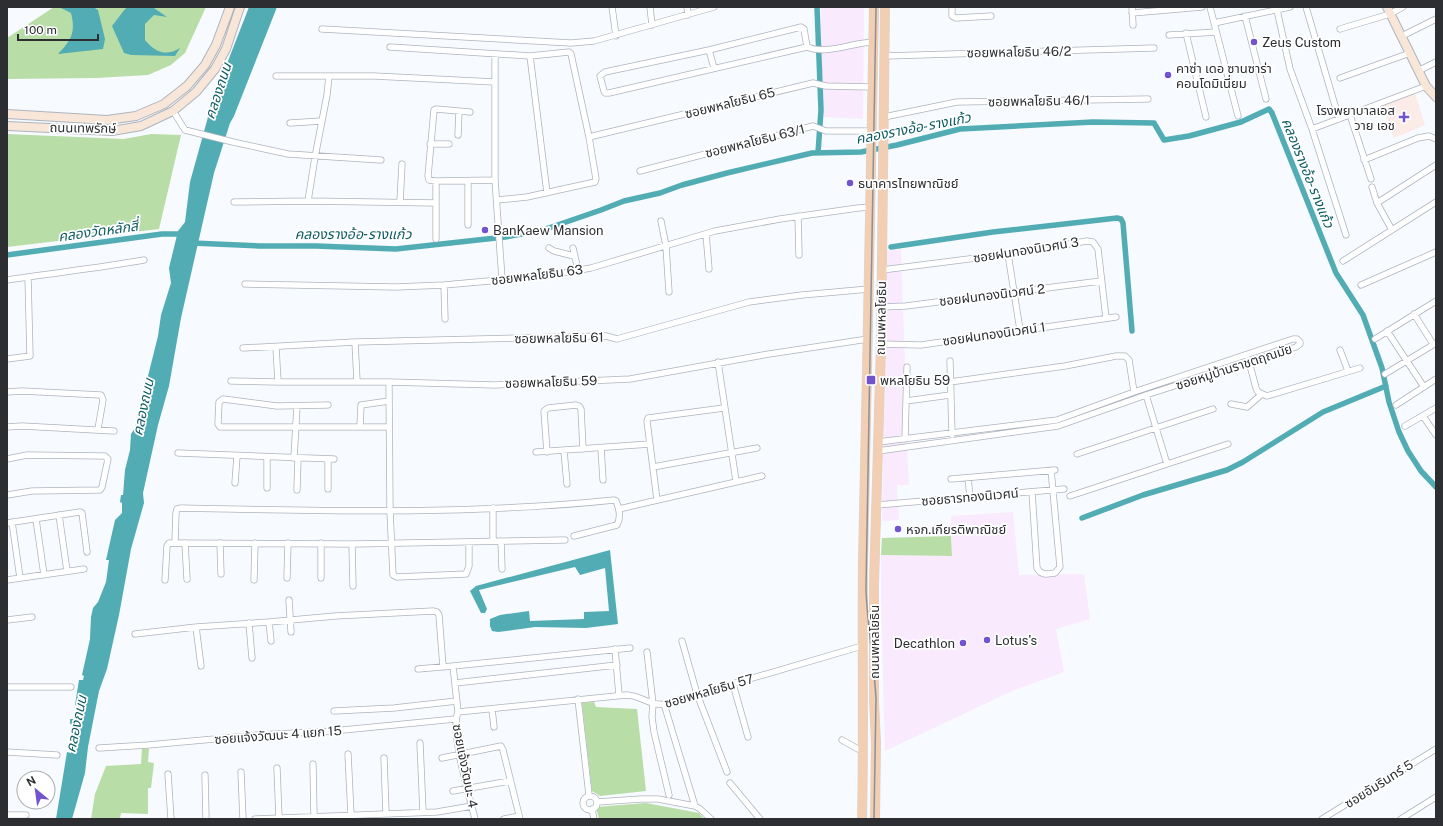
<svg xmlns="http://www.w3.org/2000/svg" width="1443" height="826" font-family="'Public Sans','Noto Sans Thai',sans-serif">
	<rect width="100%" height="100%" fill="#f7faff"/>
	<path fill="#faeafd" d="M821,7H864L863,119L822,117Z
		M901,249L905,364H909V398L904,399L909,485H897L899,520L882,521L887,251Z
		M1013,512L1019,575L1084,574L1090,619L1056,629L1064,672L1012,691L885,751L881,600V555L952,556L951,516Z"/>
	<path fill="#fbece7" d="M1415,93L1425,125L1394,138L1382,105Z"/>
	<path fill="#b9dda6" d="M54,7H206L185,53L171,65L148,75L96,78L7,79V38Z
		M7,134L124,139L151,134L181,135L159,229L7,247Z
		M951,536L952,556L881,555L882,538Z
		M594,702L596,707L637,709L646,791L600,796L592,791L582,703Z
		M142,748L149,749L148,762L154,763L151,788H148V814L121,813L120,819H91L95,794L106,766L141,764Z
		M646,803L699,813L704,819H599L596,807Z"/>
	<path fill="#52acb4" d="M64,7H93L98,10L105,39L103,49L58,54C71,40 76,33 71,13L61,8Z
		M128,7L154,8L167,17L154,15L145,24V40C155,52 166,57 180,48L175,56L131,55L124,53L112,26L125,9Z
		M249,7H277L234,116L230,123L214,173L181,318L169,386L158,425L143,493L144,503L131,549L119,615L107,669L99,691L88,747L85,773L72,819H56L67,752L71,753L72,748L69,745L71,733L73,732L74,725L70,724V719H76L78,706L75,705L79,680H83L84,676L82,675L90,639L91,617L93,608L98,602L106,582L109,560H106L115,520L122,513V503L120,502L121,495H123L125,470L130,450L131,434L135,428L158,336L161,315L171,283L169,268L178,231L185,222L190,182L208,117L207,115Z
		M610,550L618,624L586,628L535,627L498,632L492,631L490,626V619L500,615L529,611L530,621L584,619V612L609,611L605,568L580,575L575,567L479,590L487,609L485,613H481L470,591L476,586Z"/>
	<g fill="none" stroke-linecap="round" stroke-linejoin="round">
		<path stroke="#52acb4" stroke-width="5.5" d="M817,7L821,110L818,153
			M192,243L259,246H316L396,249L505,237L543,230L601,210L624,201L660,193L682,185L727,173L812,153L861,152L897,145L960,129L1093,122L1154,123L1164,140L1189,136L1241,122L1269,109L1272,113L1336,273L1363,315L1382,368L1389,402L1399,432L1408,451L1421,471L1436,487
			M891,247L993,232L1117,218L1121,219L1123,223L1132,331
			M7,255L162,234H183
			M1082,518L1143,495L1227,470L1243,462L1323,412L1386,386"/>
		<g stroke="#adb4be" stroke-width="7">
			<path id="street" d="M612,7L616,36
				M650,7L652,25
				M687,7L688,15
				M952,7V16L956,18L991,16
				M1132,7L1133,25
				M1210,7L1238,116
				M1306,7L1339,119
				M1277,10L1290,69L1312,129L1346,235
				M1132,13L1202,7
				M1245,16L1266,99
				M1214,23L1290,7
				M322,29L571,43L594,41L714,7
				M1340,29L1390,14L1403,7
				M1186,33L1206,117
				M1169,35L1216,32
				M1402,36L1436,19
				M390,47L530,56L569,52L571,54L589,137L596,179L595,182L527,197L497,200
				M807,47L804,29L801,27L709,50L605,72L600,76L604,91L605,93H609L807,47C826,55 851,43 873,42
				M709,50L714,68
				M495,54V180L502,279
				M530,56L547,193
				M885,56L1154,48
				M1418,71L1436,62
				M276,76H374L495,82
				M1340,78L1410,53
				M173,111L185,130L233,142L288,154L381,160
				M470,112L436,109L434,110L428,176L429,180L436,181L495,180
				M1350,115L1371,179
				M884,117L957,102L1148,99
				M290,123L322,121
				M1312,129L1426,86
				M458,135L459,111
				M589,137L813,83L826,86L872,87
				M430,144H449
				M1364,160L1418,138L1429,136L1436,139
				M640,171L813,126L826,131H872
				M1372,187L1377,203L1392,230
				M308,201L315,157L327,95L329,76
				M234,202L308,201L436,203
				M400,202L402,164
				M1377,203L1436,165
				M798,216L799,255
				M661,221L666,246L669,292
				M468,225V181
				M706,234L709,269
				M436,239V181
				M549,248L554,251L574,256
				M573,248L578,270
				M1008,254L1020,330
				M1343,261L1436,202
				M882,270L1008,254L1087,241L1093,242L1098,249L1106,318
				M7,280C53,273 99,268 144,260
				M245,284L396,287L444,285L545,276L591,268L715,231L780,219L858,208L870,207
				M444,285L445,319
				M1361,285L1436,252
				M882,307L906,306L1101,281
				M1414,314L1433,344
				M1387,331L1424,387
				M1375,339L1436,301
				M355,342L357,381
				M881,344L921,345L1116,317
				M276,347L278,382
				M243,348L355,342L606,336L617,339L749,302L802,295L869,289
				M1340,350L1348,371
				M1248,358L1256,388L1258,392L1267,396L1360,368
				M7,359L30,356L28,277
				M950,361L952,435
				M718,362L736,481
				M1385,374L1436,343
				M231,381L278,382H389L495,385L630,379L769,354L868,339
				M389,382L390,511L393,575L397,577L466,574L469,566V542
				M950,382L1065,366L1116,356H1125L1129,360L1134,392
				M7,392L22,391L101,395L103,400L98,429
				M1146,395L1167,464
				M906,401L950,395
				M1231,404L1247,407L1262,394
				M328,405L277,406L223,399L219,402L218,424L220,427H389
				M1396,405L1436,379
				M1423,416L1436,435
				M1405,426L1436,408
				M7,427L22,426L114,431
				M360,427L361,405L389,401
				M905,439L907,367
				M601,448L603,480
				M564,451L567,484
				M878,451L1058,426L1146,395L1296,347L1300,344V342L1297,339H1293L1134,392L1057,420L878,442
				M536,452L650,444
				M547,452L544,411L548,408L576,405L579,406L581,409L583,449
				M178,453L334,459
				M1077,454L1213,409
				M294,458L297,406
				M7,459L27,455L105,456L108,459L102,487L100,490L32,491L7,495
				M653,467L757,448
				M968,478L970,497
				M951,479L1055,470
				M235,483L237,456
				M267,488V457
				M328,489V459
				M297,490L298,458
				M1032,492L1037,568C1041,576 1048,574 1055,573L1060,567L1051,470
				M1070,496L1228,444
				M657,500L647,421L648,418L724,408
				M877,505L1064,489
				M619,509L762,476
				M59,515L67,571
				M36,519L44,575
				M12,522L20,578
				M7,523L80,512L82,513L87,552
				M493,541V508
				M501,541L502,569
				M175,542L176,513L177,509L181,508C325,511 470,515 614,500L616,501C619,508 621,518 617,525L574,536
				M185,543L187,579
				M220,543L221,574
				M352,544L353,586
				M287,578L288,543
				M321,578V543
				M7,580L84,569
				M165,580L167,546L169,543L352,544L565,540
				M254,580L255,543
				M289,600L291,632
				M7,620L32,617
				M269,622L271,641
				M249,623L252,658
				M196,627L201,666
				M135,634L196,627L269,622L335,616L433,611L437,612L439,615L443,667
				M682,641L697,694L727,772
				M615,649L619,695
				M647,652L653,704L652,717L654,732L669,795
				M453,666L458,712C450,732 469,795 475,819
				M418,669L453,666L630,648
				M455,683L617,665
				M733,684L748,737
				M7,687H71
				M578,699L589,795
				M664,704L695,806
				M492,709L494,727
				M334,711L394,708L457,701
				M458,712L626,695C640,695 650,706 664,704L862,646
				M842,740L858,749
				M420,743L423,812
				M99,748L148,745L258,735L333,731L455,719
				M7,752L57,755
				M348,754L351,815
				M384,758L386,813
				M442,758L501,746L503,750L520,819
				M313,764L314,817
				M277,768L279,818
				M241,772L243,819
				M168,774L171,819
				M205,775L206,819
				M730,783L760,819
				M453,791L510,781
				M583 803a7 7 0 1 1 14 0a7 7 0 1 1-14 0Z
				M597,802L641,799H658L695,806L700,809L711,819
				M592,809L594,819
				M7,815H26
				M255,819L437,812L472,806
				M504,819L519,816
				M1322,819L1436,749
				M1401,819L1436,797"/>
		</g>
		<g stroke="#adb4be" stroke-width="10">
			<path id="secondary" d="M1387,7L1426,86L1436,97
				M7,114L107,120L136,116L164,104L187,86L205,65L216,45L230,7
				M7,126L112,131L141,126L173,111L196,92L215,69L226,49L240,7"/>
		</g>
		<g stroke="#d5d5d6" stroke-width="10">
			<path id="primary" d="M862,819C864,733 862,648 863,562C866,377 872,192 874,7
				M875,819L876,743L874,701V584L881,344L885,7"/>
		</g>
		<use href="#street" stroke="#fff" stroke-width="5.5"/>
		<use href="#secondary" stroke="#f8e6d9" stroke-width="8"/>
		<use href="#primary" stroke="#f2ceb2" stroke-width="9"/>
		<path stroke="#8e9095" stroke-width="1.5" d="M874,819L876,699C874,661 867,625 866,588L876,7"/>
	</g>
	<g fill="#7053cd" stroke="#fff" stroke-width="1.5">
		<circle cx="1254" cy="42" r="4"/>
		<circle cx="1168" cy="75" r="4"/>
		<path d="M1402 111h4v4h4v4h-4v4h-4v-4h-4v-4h4z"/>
		<circle cx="850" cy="183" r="4"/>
		<circle cx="485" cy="230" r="4"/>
		<rect x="866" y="375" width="10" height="10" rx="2"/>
		<circle cx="898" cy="529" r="4"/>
		<circle cx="987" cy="640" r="4"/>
		<circle cx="963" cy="643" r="4"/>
	</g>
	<g text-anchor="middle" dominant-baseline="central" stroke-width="3.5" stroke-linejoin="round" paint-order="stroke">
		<g font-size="13" fill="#2c2e32" stroke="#fff" text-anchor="start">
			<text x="1262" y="42">Zeus Custom</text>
			<text x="1176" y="68">คาซ่า เดอ ซานซาร่า<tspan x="1176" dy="15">คอนโดมิเนี่ยม</tspan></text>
			<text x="1395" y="110" text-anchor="end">โรงพยาบาลเอส<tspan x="1395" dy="15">วาย เอช</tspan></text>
			<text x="858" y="183">ธนาคารไทยพาณิชย์</text>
			<text x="493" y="230">BanKaew Mansion</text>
			<text x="880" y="380">พหลโยธิน 59</text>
			<text x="906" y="529">หจก.เกียรติพาณิชย์</text>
			<text x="995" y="640">Lotus's</text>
			<text x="955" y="643" text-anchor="end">Decathlon</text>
		</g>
		<g font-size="13" fill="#2c2e32" stroke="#fff">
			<text transform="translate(1019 52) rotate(-1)">ซอยพหลโยธิน 46/2</text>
			<text transform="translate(1039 101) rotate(-1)">ซอยพหลโยธิน 46/1</text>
			<text transform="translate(730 103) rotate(-14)">ซอยพหลโยธิน 65</text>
			<text transform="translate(83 128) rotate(1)">ถนนเทพรักษ์</text>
			<text transform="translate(755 141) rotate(-14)">ซอยพหลโยธิน 63/1</text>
			<text transform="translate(1026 250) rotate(-9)">ซอยฝนทองนิเวศน์ 3</text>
			<text transform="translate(537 275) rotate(-7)">ซอยพหลโยธิน 63</text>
			<text transform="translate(992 295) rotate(-7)">ซอยฝนทองนิเวศน์ 2</text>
			<text transform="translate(881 318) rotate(-89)">ถนนพหลโยธิน</text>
			<text transform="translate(994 334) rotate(-8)">ซอยฝนทองนิเวศน์ 1</text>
			<text transform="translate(559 338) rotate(-1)">ซอยพหลโยธิน 61</text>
			<text transform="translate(1234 367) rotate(-18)">ซอยหมู่บ้านราชตฤณมัย</text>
			<text transform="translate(551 382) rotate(-2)">ซอยพหลโยธิน 59</text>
			<text transform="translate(970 497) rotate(-5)">ซอยธารทองนิเวศน์</text>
			<text transform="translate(874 642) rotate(-90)">ถนนพหลโยธิน</text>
			<text transform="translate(709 691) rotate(-16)">ซอยพหลโยธิน 57</text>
			<text transform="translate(278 735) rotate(-4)">ซอยแจ้งวัฒนะ 4 แยก 15</text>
			<text transform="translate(465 766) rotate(79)">ซอยแจ้งวัฒนะ 4</text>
			<text transform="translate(1379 784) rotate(-32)">ซอยอัมรินทร์ 5</text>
		</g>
		<g font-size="14" font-style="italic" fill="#0e5c62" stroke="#fff">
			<text transform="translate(218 91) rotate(-72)">คลองถนน</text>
			<text transform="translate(913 128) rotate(-11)">คลองรางอ้อ-รางแก้ว</text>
			<text transform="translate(1308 173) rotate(68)">คลองรางอ้อ-รางแก้ว</text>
			<text transform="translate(98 231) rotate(-8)">คลองวัดหลักสี่</text>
			<text x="353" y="234">คลองรางอ้อ-รางแก้ว</text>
			<text transform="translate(143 407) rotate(-78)">คลองถนน</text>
			<text transform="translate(76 724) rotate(-78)">คลองถนน</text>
		</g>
	</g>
	<rect width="1443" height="826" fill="none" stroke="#2c2e32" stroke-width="16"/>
	<g transform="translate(36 790) rotate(331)"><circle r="19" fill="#ffffff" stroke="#ababad"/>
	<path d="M0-3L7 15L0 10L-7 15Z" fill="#7053cd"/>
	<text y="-6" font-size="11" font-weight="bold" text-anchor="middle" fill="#2c2e32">N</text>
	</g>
	<path d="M18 34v6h80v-6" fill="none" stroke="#2c2e32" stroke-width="2"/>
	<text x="24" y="34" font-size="12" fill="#2c2e32" stroke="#ffffff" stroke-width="3" paint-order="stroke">100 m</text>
</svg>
